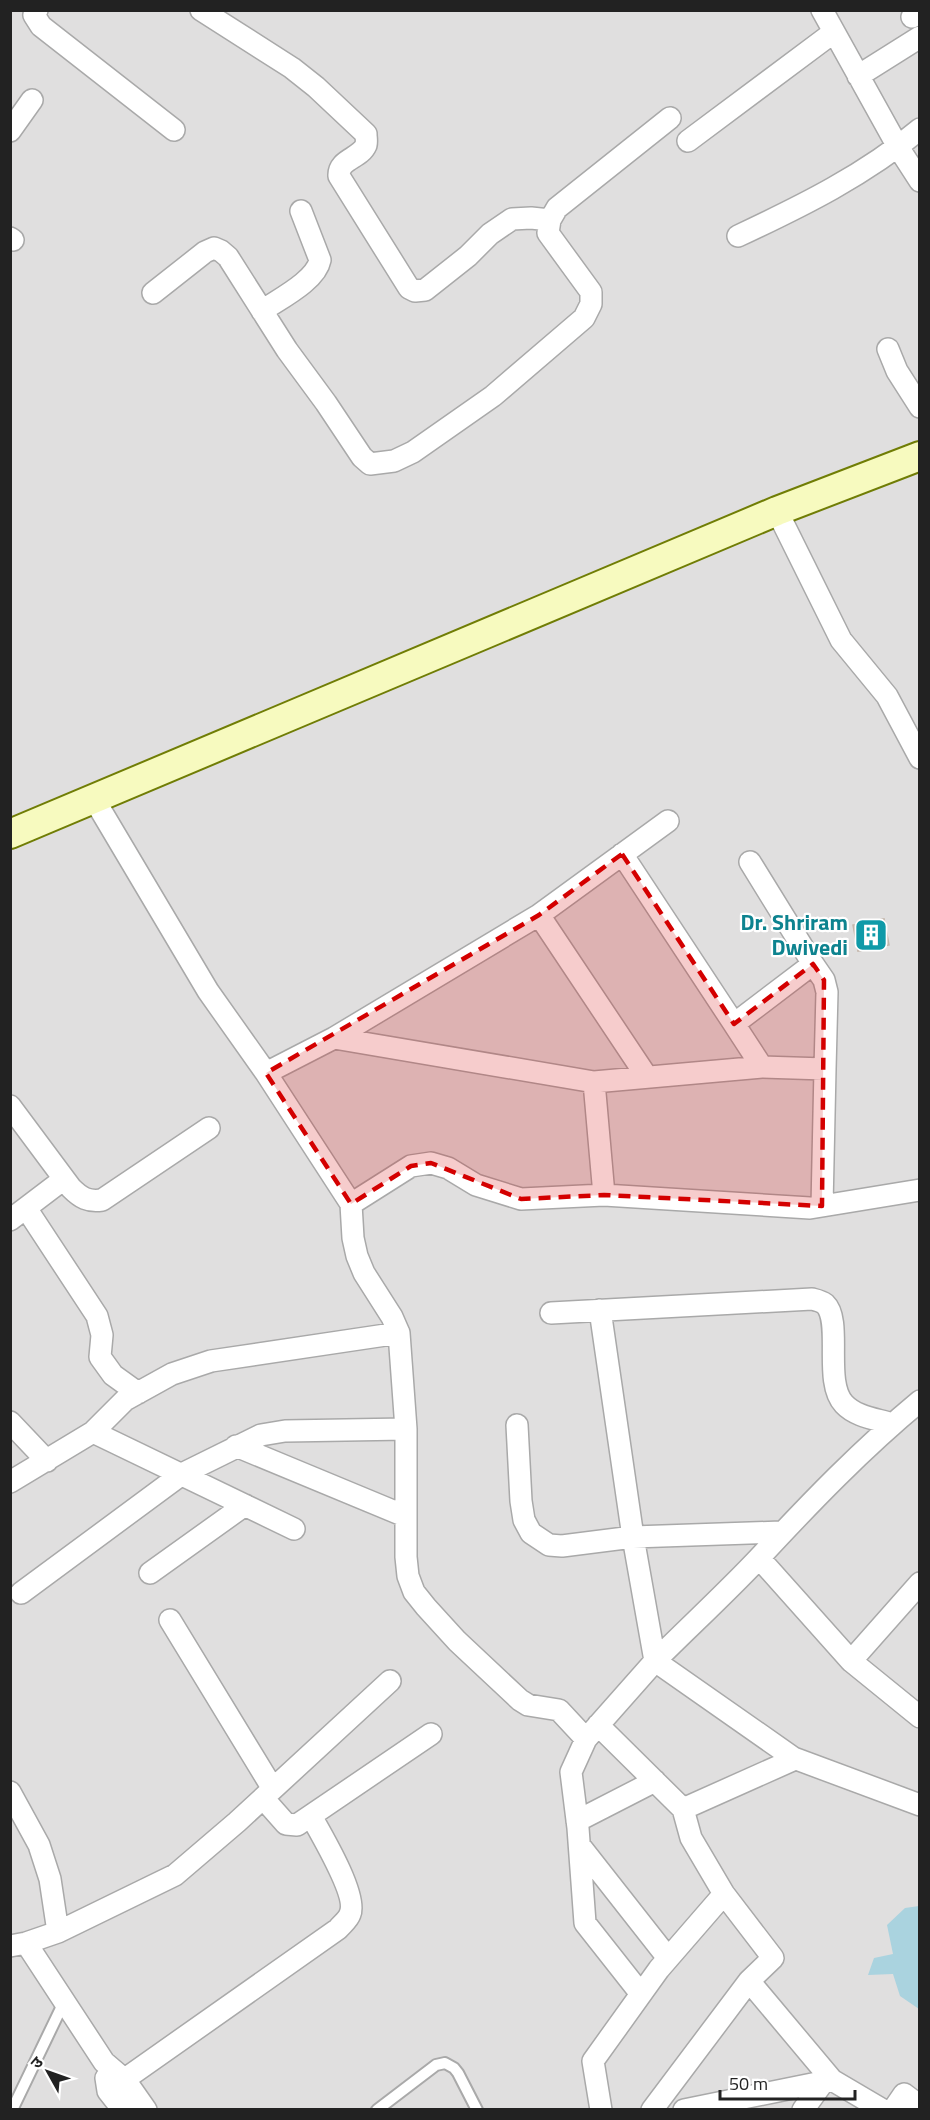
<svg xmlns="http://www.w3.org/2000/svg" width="930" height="2120" font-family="'Titillium Web','Noto Sans Devanagari',sans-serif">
	<rect width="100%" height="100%" fill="#f2efe9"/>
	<path fill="#e0dfdf" d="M11,11H919V2109H11Z"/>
	<path fill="#aad3df" d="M919,1906H920L919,2009L900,1996L893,1974L868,1975L874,1958L893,1954L887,1925L905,1908Z"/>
	<path fill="#c7bfb8" stroke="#c4b6ab" stroke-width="1.5" d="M884,919L889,945L858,951L853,925Z"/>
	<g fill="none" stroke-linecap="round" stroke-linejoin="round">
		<g stroke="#a9a9a9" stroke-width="14">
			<path id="lane" d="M12,2110L64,2002
				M377,2110L436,2065L445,2063L454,2068L458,2073L477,2110"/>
		</g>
		<g stroke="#a9a9a9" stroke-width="24">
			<path id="street" d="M37,10L34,15L41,26L174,130
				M201,10L292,68L316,87L366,134C366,138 367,141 366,145C360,159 338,159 339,176L409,288L415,291L425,290L468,256L490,234L512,219L531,218L550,220
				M822,10L898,147L920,181
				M912,17L920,12
				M858,76L920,37
				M10,131L32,100
				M688,141L834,32
				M738,236C802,206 865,175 920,129
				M10,238L13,240
				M153,293L205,252L214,248L221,251L228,257L287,350L326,403L362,457L370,464L394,461L413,452L493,396L584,318L591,304V292L548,233L550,220L557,208L670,118
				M262,311C279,299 316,281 320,260L301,211
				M888,349L897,371L920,407
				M777,511L841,640L887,696L920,758
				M94,799L208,991L266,1073L351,1204L411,1166L431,1163L448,1168L476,1185L521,1199L604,1195L594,1082
				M622,854L734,1024
				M539,915L647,1077
				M813,964L824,980L827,992L825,1069
				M334,1038L594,1082L762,1067L734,1024L813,964L750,862
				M762,1067L825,1069L822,1206
				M266,1073L334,1038L539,915L668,821
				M10,1106L71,1188C81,1198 88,1202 102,1200L209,1128
				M604,1195L810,1208L920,1190
				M351,1204L353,1238L357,1256L364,1273L392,1317L399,1333L406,1429V1557L408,1576L414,1592L426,1607L457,1641L520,1700L528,1705L559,1710L586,1739
				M26,1208L97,1316L102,1335L100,1357L113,1375L138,1393
				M10,1220L64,1179
				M600,1310L633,1537L655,1661
				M551,1313L812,1299C816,1300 821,1301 825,1304C843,1321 823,1382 844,1404C856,1417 877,1419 892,1424
				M10,1422L47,1461
				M517,1425L521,1501L524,1520L531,1533L549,1545L562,1546L633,1537L781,1532
				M93,1432L294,1529
				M236,1446L405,1516
				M10,1482L93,1432L125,1400L172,1374L211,1361L399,1333
				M759,1558L851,1661L920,1583
				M150,1573L245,1505
				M21,1593L182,1474L261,1435L285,1431L406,1429
				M170,1620L273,1789
				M655,1661C690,1626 726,1593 759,1558C810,1503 862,1449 920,1401
				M851,1661L920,1717
				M598,1725L683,1809
				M791,1757L920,1805
				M10,1792L39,1845L50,1879L58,1932
				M263,1798L286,1824L297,1825L431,1734
				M577,1821L655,1781
				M580,1846L668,1958
				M724,1894L773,1958L749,1981
				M26,1943L104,2062L125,2080L146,2110
				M10,1946L26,1943L58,1932L175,1875L237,1822L390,1681
				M106,2078L108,2091L123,2110
				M108,2091L338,1929C342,1924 348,1920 350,1914C358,1896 321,1834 311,1816
				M601,2110L593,2061L659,1969L724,1894L691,1838L683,1809L795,1759L655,1661L586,1739L571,1772L578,1828L585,1923L641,1994
				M652,2110L749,1981L832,2080L883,2110
				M684,2110L832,2080
				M803,2110L824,2081
				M893,2110L904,2094L920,2106"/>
		</g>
		<g stroke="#707d05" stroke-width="32">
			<path id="secondary" d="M10,834L777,511L920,456"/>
		</g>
		<use href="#lane" stroke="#fff" stroke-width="10"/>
		<use href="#street" stroke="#fff" stroke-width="21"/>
		<use href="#secondary" stroke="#f7fabf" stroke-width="28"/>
	</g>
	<path fill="#d40000" fill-opacity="0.2" stroke="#d40000" stroke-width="4.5" stroke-dasharray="12 8" stroke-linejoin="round" d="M622,854L734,1024L813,964L824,980L822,1206L604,1195L521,1199L431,1163L411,1166L351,1204L266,1073L539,915Z"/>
	<defs>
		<g id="building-square" transform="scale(1.725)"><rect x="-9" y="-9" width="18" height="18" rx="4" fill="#0f9aa8" stroke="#fff"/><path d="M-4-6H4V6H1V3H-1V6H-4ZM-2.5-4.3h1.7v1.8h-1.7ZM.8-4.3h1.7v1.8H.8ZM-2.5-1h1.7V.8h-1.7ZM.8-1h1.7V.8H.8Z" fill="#fff"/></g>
	</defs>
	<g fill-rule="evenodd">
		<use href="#building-square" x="871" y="935"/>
	</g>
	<g text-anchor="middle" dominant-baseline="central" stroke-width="4.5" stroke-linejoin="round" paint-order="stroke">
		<g font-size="22" font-weight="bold" fill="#0d838f" stroke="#fff" text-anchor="end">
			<text x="848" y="922">Dr. Shriram<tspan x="848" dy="25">Dwivedi</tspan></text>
		</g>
	</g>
	<rect width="930" height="2120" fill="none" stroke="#222222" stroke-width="24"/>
	<g transform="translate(48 2072) rotate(310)" stroke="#ffffff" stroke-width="4.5" paint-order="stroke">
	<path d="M0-4.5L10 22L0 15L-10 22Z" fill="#222222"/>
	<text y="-9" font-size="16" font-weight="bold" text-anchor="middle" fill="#222222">उ</text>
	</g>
	<path d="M720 2090v9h135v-9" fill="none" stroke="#222222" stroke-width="3"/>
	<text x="729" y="2090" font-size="18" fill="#222222" stroke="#ffffff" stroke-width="4.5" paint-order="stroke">50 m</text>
</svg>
